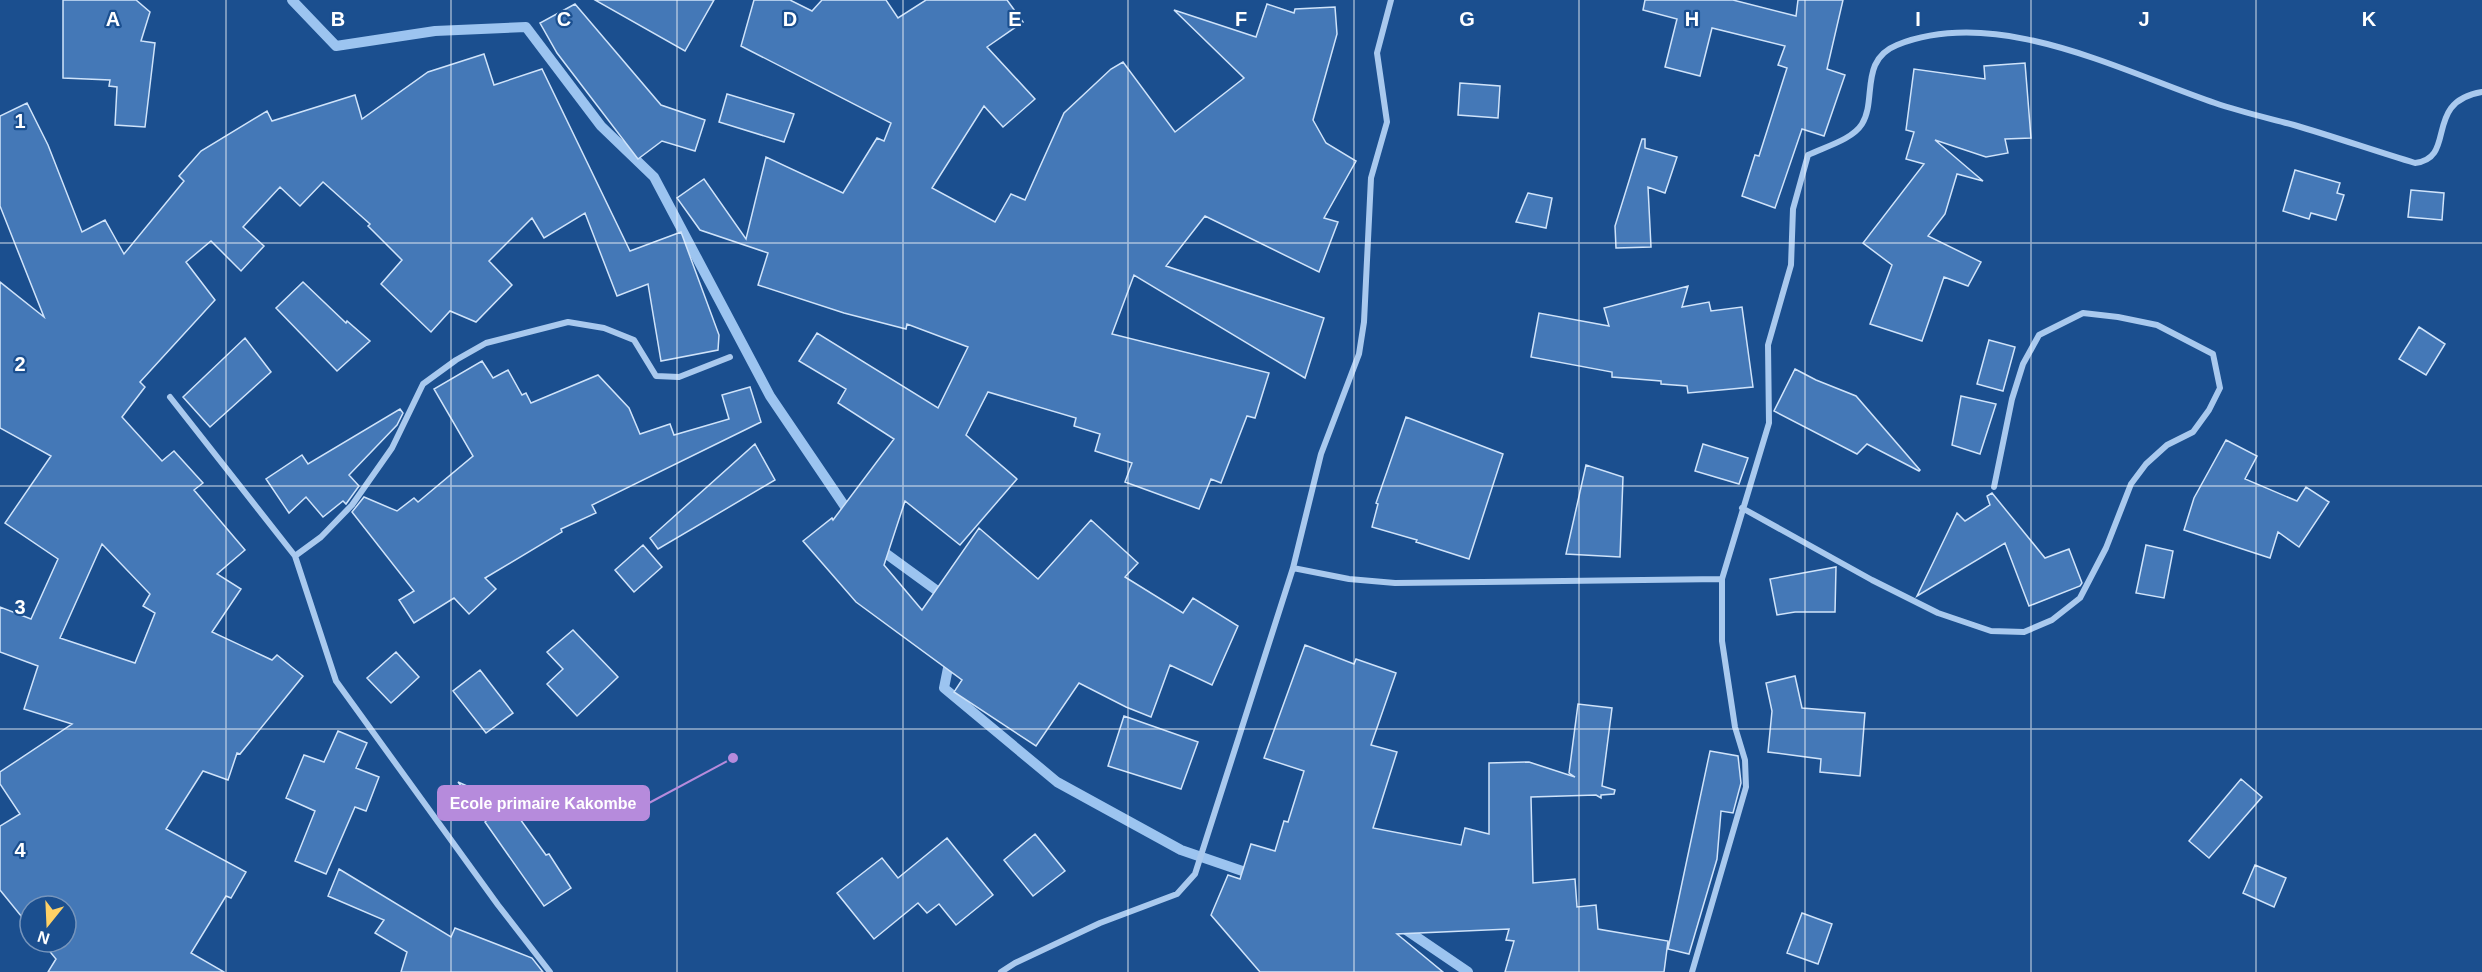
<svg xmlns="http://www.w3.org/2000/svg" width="2482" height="972" font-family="Arial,sans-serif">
	<rect width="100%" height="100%" fill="#1b4f8f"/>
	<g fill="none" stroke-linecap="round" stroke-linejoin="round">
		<path stroke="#9cc4f0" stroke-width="10" d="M292,0L336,46L435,31L526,27L601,126L654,177L770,396L852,517
			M877,547L947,598
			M950,658L944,688L1057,782L1181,850L1254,875
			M1399,925L1468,972"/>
	</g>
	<path fill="#4478b7" stroke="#cfe3fa" stroke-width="1.5" fill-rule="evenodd" d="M63,0H136L150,12L141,41L155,43L145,127L115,125L117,87L109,86L110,80L63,78Z
		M595,0H714L685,51Z
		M754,0H790L812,11L822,0H886L898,18L926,0H1007L1023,22L987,47L1035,99L1003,127L984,106L932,188L995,222L1011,194L1025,200L1064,113L1111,69L1123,62L1175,132L1244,78L1174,10L1256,37L1267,4L1294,13L1295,9L1335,7L1337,34L1313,120L1326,143L1356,161L1324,218L1338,222L1319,272L1205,216L1166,266L1324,318L1305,378L1134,275L1112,334L1269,373L1255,418L1247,416L1221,483L1211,479L1199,509L1125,482L1132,463L1095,451L1100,434L1074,426L1076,418L988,392L966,435L1017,479L960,545L905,501L884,565L922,610L979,528L1038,579L1091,520L1138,563L1125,577L1183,613L1193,598L1238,626L1212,685L1170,665L1151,717L1126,707L1079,683L1036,746L954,692L962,680L856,602L803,541L832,518L833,520L894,439L838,403L846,389L799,361L817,333L938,408L968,347L907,324L906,329L844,313L758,285L768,253L700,230L677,198L704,179L746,239L766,157L843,193L877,138L884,141L891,123L741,46Z
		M1645,0H1733L1796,16L1798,0H1843L1827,69L1845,75L1824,136L1802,129L1775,208L1742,196L1755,155L1759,156L1787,68L1778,65L1785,46L1712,28L1700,76L1665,67L1677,19L1643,10Z
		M575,4L661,105L705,120L695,151L662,141L638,159L557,53L540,23Z
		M484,54L494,85L542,69L630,251L681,232L719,335L718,350L661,361L648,284L617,296L585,213L544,238L532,218L489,261L512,285L476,322L450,311L431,332L381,284L402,260L368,226L370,224L323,182L300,206L280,187L243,227L264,246L241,271L211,241L186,262L215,300L140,382L145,387L122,417L162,461L174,451L203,483L194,490L245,550L217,574L241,589L212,632L272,660L277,655L303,676L240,754L237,753L228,780L203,771L166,829L246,872L231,898L226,896L191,953L224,972H48L56,959L42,942H66V906H30V927L0,890V826L20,814L0,784V772L72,724L24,709L38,666L0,652V607L31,619L58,559L5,523L51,456L0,428V282L44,317L0,206V116L27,103L48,145L82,232L105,220L124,254L184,181L179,176L201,151L267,111L272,121L355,95L362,119L428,72ZM102,544L150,594L143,606L155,613L135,663L60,638Z
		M2025,63L2031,138L2005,139L2008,153L1986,157L1935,140L1983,181L1957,174L1945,214L1928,236L1981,262L1968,286L1944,277L1922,341L1870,324L1892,265L1863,243L1924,164L1906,159L1914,132L1906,130L1914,69L1985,79L1984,66Z
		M1460,83L1500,86L1498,118L1458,115Z
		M727,94L794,114L784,142L719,122Z
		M1642,139H1645V148L1677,157L1665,193L1648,187L1651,247L1616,248L1615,226Z
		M2295,170L2340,183L2337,193L2344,195L2336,220L2311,213L2309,219L2283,211Z
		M2411,190L2444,193L2442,220L2408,217Z
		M1528,193L1552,198L1546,228L1516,222Z
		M303,282L346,323L347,321L370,341L337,371L276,308Z
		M1688,286L1682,307L1709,302L1711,311L1742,307L1753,387L1688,393L1687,386L1661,384V381L1612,377V372L1531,357L1539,313L1609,326L1604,308Z
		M2419,327L2445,344L2426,375L2399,359Z
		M245,338L271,372L210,427L183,397Z
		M1989,340L2015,347L2003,391L1977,384Z
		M482,361L493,378L508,370L522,395L526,393L531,403L598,375L629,408L640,434L670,424L674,435L729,419L722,395L750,387L761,422L592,505L596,513L561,529L562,532L485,578L496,589L469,614L454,598L414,623L399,600L414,591L352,512L364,497L397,511L414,498L418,502L473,456L434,389Z
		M1795,369L1816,380L1856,396L1920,470L1919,471L1867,444L1857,454L1774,411Z
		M1961,396L1996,404L1980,454L1952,445Z
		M400,409L403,413L397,425L349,475L359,486L346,504L343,501L323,517L306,497L289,513L266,479L302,455L308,464Z
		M1406,417L1503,454L1469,559L1416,542L1417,540L1372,527L1378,504L1376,503Z
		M2226,440L2257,456L2245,479L2297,501L2306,487L2329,502L2299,547L2278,532L2270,558L2184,530L2194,498Z
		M755,444L775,480L658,549L650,538Z
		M1703,444L1748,458L1739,484L1695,471Z
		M1586,465L1623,477L1620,557L1566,554Z
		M1992,493L2045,558L2069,549L2082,583L2080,586L2029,606L2005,543L1917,596L1957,513L1965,521L1990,505L1987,496Z
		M643,545L662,567L634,592L615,570Z
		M2146,545L2173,551L2164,598L2136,593Z
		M1836,567L1835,612H1795L1777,615L1770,579Z
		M573,630L618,677L577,716L547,684L563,669L547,652Z
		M1305,645L1354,664L1356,659L1396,673L1371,745L1397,752L1373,828L1461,845L1465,828L1489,834V763L1529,762L1575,777L1569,773L1578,704L1612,708L1602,786L1615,790L1614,794L1601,795V798L1596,795L1531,797L1533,883L1575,879L1577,907L1596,905L1598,929L1668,941L1664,972H1505L1514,941L1506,940L1509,929L1397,934L1443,972H1260L1211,915L1228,875L1240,879L1251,844L1275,851L1284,821L1288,822L1304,771L1264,758Z
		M396,652L419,677L391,703L367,678Z
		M480,670L513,713L486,733L453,691Z
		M1795,676L1802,708L1865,713L1860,776L1820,772L1821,759L1768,752L1772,711L1766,683Z
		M1124,716L1198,742L1181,789L1108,766Z
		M338,731L367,743L356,768L379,777L366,811L355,807L326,874L295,861L315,811L286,798L304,755L324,762Z
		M1710,751L1738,756L1741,783L1733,813L1721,811L1717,859L1689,954L1668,949Z
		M2241,779L2262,797L2209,858L2189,841Z
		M458,782L510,805L546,855L549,854L571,888L544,906L485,822L487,820Z
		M1035,834L1065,871L1033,896L1004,860Z
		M947,838L993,895L956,925L939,904L927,913L918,903L874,939L837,893L882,858L898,878Z
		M2255,865L2286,878L2274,907L2243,893Z
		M339,869L451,937L455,928L532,958L543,972H401L407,952L375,933L384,920L328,896Z
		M1802,913L1832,924L1818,964L1787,953Z"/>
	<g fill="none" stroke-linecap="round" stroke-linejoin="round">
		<path stroke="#a9c9ee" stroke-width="6" d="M170,397L295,556L336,681L498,905L550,972
			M1742,508L1872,580L1938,613L1991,631L2024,632L2052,620L2080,598L2106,548L2131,484L2146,464L2167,445L2193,432L2209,410L2220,388L2213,354L2157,325L2118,317L2083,313L2039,335L2023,364L2012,399L1994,487
			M295,556L321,537L352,505L392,448L423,384L456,360L486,343L568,322L604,328L634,340L656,376L679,377L730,357
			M1293,568L1349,579L1395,583L1722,579
			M1001,972L1015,963L1100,923L1177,894L1195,874L1293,568L1321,454L1359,354L1364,322L1371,178L1387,122L1377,53L1391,0
			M1692,972L1746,787L1745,760L1735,727L1722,641V579L1769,423L1768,345L1791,265L1793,209L1808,155C1824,147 1852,140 1862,124C1877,100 1859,60 1897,45C1997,5 2121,71 2215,103C2241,112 2268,118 2294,125C2335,137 2375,151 2415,163C2458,158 2422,102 2482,92"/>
	</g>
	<path fill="none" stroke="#fff" stroke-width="1.5" stroke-opacity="0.55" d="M226,0V972M451,0V972M677,0V972M903,0V972M1128,0V972M1354,0V972M1579,0V972M1805,0V972M2031,0V972M2256,0V972M0,243H2482M0,486H2482M0,729H2482"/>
	<g font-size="20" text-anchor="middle" font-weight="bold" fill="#fff" stroke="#1b4f8f" stroke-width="4.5" stroke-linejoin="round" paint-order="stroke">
		<text x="113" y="26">A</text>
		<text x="338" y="26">B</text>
		<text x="564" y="26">C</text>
		<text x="790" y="26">D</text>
		<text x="1015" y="26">E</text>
		<text x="1241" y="26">F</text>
		<text x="1467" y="26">G</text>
		<text x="1692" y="26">H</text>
		<text x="1918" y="26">I</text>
		<text x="2144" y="26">J</text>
		<text x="2369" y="26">K</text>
		<text x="20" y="128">1</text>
		<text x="20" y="371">2</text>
		<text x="20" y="614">3</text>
		<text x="20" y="857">4</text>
	</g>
	<path fill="none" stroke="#b68bdc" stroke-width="2" d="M733 758L649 803"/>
	<circle fill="#b68bdc" stroke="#1b4f8f" stroke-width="2" cx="733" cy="758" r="6"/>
	<rect fill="#b68bdc" stroke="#b68bdc" stroke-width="2" x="438" y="786" width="211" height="34" rx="6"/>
	<g font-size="16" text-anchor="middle" font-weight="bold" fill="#fff">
		<text x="543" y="809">Ecole primaire Kakombe</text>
	</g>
	<g transform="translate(48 924) rotate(198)"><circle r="28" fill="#1b4f8f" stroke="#7695bc" stroke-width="1.5"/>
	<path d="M0-4.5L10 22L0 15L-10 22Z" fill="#ffd166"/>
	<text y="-9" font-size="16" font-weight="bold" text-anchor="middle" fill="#ffffff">N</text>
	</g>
</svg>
